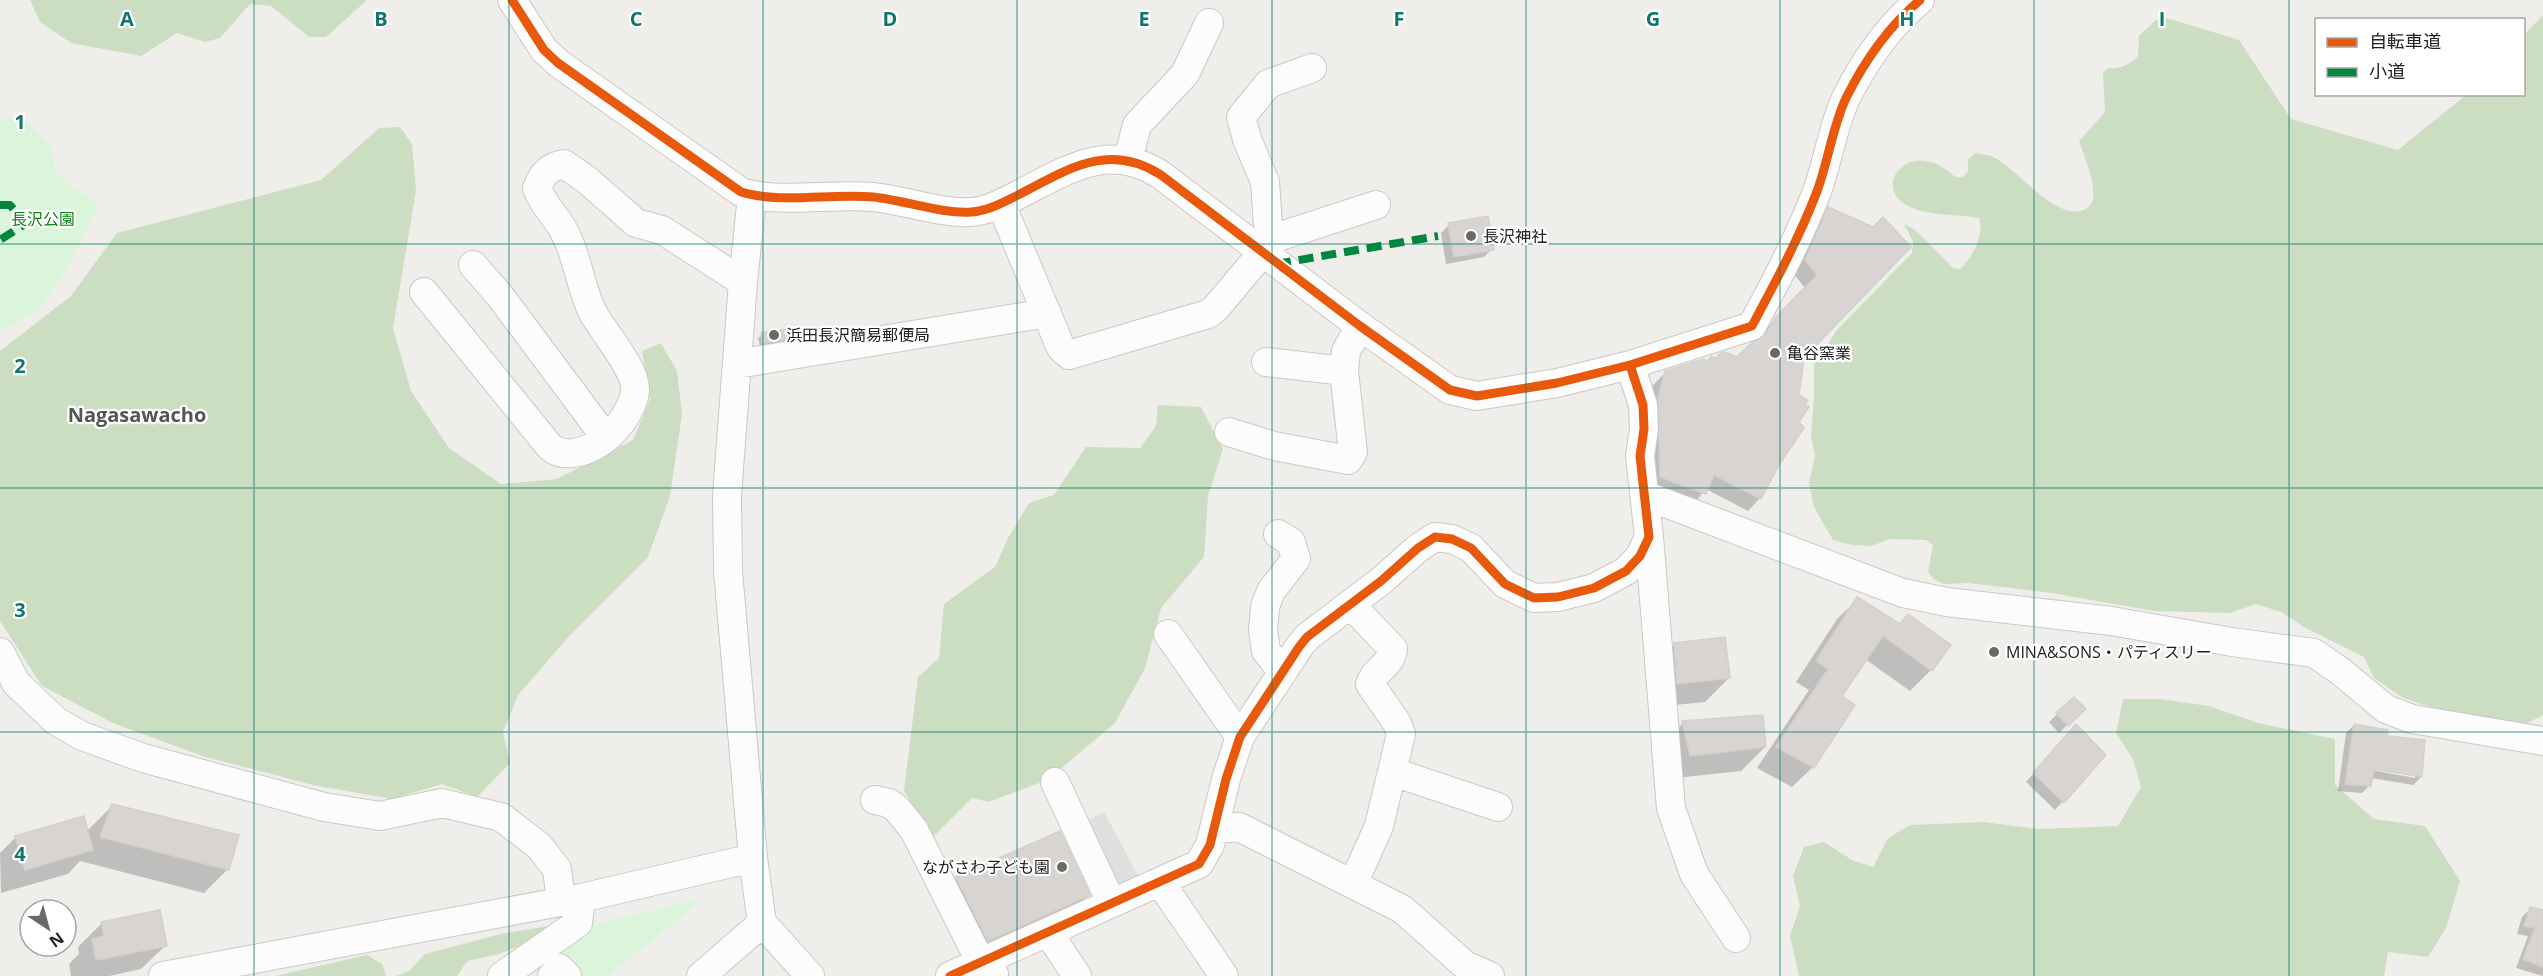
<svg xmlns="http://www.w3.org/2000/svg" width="2543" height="976" font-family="'Open Sans','Noto Sans JP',sans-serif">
	<rect width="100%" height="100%" fill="#f0eeeb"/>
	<path fill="#cbdec1" d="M30,0H367L326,37H309L271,6L250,4L220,38L205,42L177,33L141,56L71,43L40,22Z
		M2543,15V715L2522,726L2475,722L2403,698L2374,678L2364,657L2306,628L2281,612L2256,604L2230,613L2154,611L2052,593L1969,583L1944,584L1935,580L1928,572L1933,545L1926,540L1890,539L1871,546L1852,545L1833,540L1814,507L1809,483L1815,456L1811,436L1814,396V364L1837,330L1912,253L1913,242L1904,224L1914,229L1953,268L1960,269C1972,258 1985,234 1979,218C1956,214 1931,216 1910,207C1868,189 1910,133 1955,177H1963L1968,171V160L1975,153C1980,154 1987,154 1993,157C2018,168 2056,224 2086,209C2104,200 2084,156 2079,141L2105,112L2103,73L2108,68C2120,70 2130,64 2138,56L2139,36L2156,20L2167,18L2239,40L2291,119L2398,150L2466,95L2524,94V35Z
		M400,127L412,144L416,190L393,328L411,391L449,448L501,484L557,479L633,440L650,399L642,351L661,343L677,371L682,414L670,496L648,557L571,634L518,695L503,732L510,763L477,797L442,784L392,799L313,785L202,756L113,723L42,686L0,621V351L71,296L117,233L321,180L379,128Z
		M1158,405L1201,407L1223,449L1208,496L1204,557L1161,608L1145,668L1115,723L1047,780L989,802L972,798L933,837L904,791L918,677L939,658L944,604L995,567L1008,538L1029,503L1054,495L1086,447L1140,448L1156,426Z
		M2123,699H2160L2209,706L2258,723L2335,739V785L2374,819L2425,826L2460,881L2446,928L2428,957L2388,952L2384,976H1799L1790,936L1800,906L1793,876L1804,847L1824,842L1852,860L1873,867L1888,838L1910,825L1984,822L2038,829L2118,826L2141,787L2133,759L2116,733Z
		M548,926L544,936L499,954L467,961L457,976H396L409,971L425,954L501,934Z
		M367,955L382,964L386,976H275Z"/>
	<path fill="#daf5da" d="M10,115L26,120L51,147L55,174L98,204C88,231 59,287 40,307C31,317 12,324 0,331V123Z
		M695,901L697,904L608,976H580L554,950L586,926Z"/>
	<path fill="#e0dfde" d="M1104,812L1141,881L1113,896L1078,825Z"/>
	<path fill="#0003" fill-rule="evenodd" d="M1829,209L1873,229L1802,358L1797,396V422L1760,498L1748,511L1706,489L1692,506L1648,489L1649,392L1652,386L1665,373L1715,360L1737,358L1758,341L1763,332L1805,288L1793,273L1816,222Z
		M1449,225L1492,249L1484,257L1446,264L1441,233Z
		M762,335L788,338L784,342L760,346L758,338Z
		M1858,599L1899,625L1908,616L1949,645L1931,670L1910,691L1865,659L1840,697L1813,767L1792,787L1757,768L1809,690L1796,682L1837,619Z
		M1675,644L1729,678L1705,702L1654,707L1651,668Z
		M2074,699L2075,717L2059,733L2049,722Z
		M1683,723L1765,747L1741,771L1667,779L1659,747Z
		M2354,725L2386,738L2421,777L2413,785L2371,778L2370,785L2362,793L2338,791L2346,733ZM2367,766L2415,775V778L2366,769Z
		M2068,735L2104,755L2055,810L2026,782Z
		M112,806L228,869L204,893L80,861L68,874L1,893L0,853L16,837L86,832Z
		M957,878L1088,895L1076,906L977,951L946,890Z
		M2530,909L2543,913V976L2516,968L2528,936L2517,934L2522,917Z
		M102,923L165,946L141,969L109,976H71L69,964L79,954L78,947Z"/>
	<path fill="#d7d4d2" stroke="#d3d0cc" stroke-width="1.5" d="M1828,207L1873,227L1883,217L1911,247L1804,358L1799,395L1808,400L1805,404L1809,407L1799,422L1804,428L1779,465L1761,499L1714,475L1706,494L1660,477L1658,398L1665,371L1703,359L1707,361L1712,356L1716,359L1719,354L1725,352L1737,357L1750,344L1766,334L1775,318L1817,275L1805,260Z
		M1488,216L1494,250L1454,257L1448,223Z
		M788,329L790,339L763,343L761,333Z
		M1857,597L1900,624L1908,614L1951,645L1932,671L1883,636L1842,696L1855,705L1814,768L1776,747L1828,669L1816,661Z
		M1725,637L1730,678L1677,684L1674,643Z
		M2074,697L2086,709L2068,726L2056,713Z
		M1763,715L1766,747L1690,756L1682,721Z
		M2076,724L2106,755L2064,803L2033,773Z
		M2354,724L2388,730L2387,736L2425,740L2422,777L2374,769L2371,786L2345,784Z
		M112,804L239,835L229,870L100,837Z
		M84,816L93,850L25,870L15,836Z
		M1060,831L1090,895L988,941L956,877Z
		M2530,907L2543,910V967L2523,959L2535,928L2524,926Z
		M160,910L167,946L96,960L92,939L104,936L101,922Z"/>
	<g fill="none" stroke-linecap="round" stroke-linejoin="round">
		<g stroke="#c9c8c7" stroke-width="30">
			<path id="minor" d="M512,0L544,50L558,63L741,192C779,204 832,193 873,197C904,200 941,214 971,212C988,211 1004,202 1018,195C1067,170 1108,141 1161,175L1360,326L1450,390L1477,396L1557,383L1630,365L1752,326C1775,283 1798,240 1816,194C1828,163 1832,128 1846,98C1864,62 1889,26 1920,0
				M1128,160L1137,125L1185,74L1209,23
				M752,196L743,282L727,495L728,571L753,858L762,923L810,976
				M1001,204L1061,348L1069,355L1208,314L1215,309L1262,253
				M1269,239L1265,182L1247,139L1241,117L1268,84L1312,68
				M1253,245L1376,205
				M473,265L500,296L606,438
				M424,292L550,447C563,458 582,453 596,445C613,436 633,411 635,391C637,369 602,331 592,311C579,283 577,252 561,226C552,212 542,203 537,188C543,173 549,167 564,164L587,180L636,223L662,230L743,282
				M1266,362L1344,371
				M737,364L1047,313
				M1229,432L1274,446L1348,460L1353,452L1344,371L1346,351L1360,326
				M1644,495L1903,593L1947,602L2111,621L2232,642L2314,653L2340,671L2386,709L2412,719L2543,741
				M1278,534L1291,542L1296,559L1271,591L1265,607L1263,630L1266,651L1283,672
				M1649,537L1671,808L1694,874L1736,938
				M1351,605L1393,649C1392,665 1374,670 1370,684L1397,723L1401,734L1379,826L1353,884
				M1168,634L1240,737
				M0,652L16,683L56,721L82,736L143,758L324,807L380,816L442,803L501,817L539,846L557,869L561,901
				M1393,772L1498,807
				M1055,782L1111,902
				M875,800L889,803L897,809L914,830L976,953L994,974
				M1215,829L1239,827L1402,909L1465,965L1490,976
				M1160,882L1224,976
				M1048,932L1077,976
				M163,976L581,898L753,858
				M502,976L578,923L581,898
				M552,976L559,968L567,976
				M701,976L762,923
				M950,976L1199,864L1210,845L1226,779L1240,737L1299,647L1307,637L1381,581L1418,548L1435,537L1452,539L1471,548L1505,584L1534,598L1558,597L1594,588L1626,571L1640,556L1649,537L1640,456L1644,429L1643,405L1630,365"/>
		</g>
		<use href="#minor" stroke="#fdfcfc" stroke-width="28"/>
		<path stroke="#00873e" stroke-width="8" stroke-dasharray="15 8" stroke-linecap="butt" d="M0,205H10L23,220L22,226L0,240
			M1276,264L1438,236"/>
		<g stroke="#fff" stroke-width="13">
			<path id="cycleway" d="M512,0L544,50L558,63L741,192C779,204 832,193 873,197C904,200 941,214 971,212C988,211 1004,202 1018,195C1067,170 1108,141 1161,175L1360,326L1450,390L1477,396L1557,383L1630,365L1752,326C1775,283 1798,240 1816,194C1828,163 1832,128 1846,98C1864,62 1889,26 1920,0
				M950,976L1199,864L1210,845L1226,779L1240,737L1299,647L1307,637L1381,581L1418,548L1435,537L1452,539L1471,548L1505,584L1534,598L1558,597L1594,588L1626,571L1640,556L1649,537L1640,456L1644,429L1643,405L1630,365"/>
		</g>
		<use href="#cycleway" stroke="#e8590c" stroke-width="9"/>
	</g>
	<path fill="none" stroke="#0f766e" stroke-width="1.5" stroke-opacity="0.55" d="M254,0V976M509,0V976M763,0V976M1017,0V976M1272,0V976M1526,0V976M1780,0V976M2034,0V976M2289,0V976M0,244H2543M0,488H2543M0,732H2543"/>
	<g fill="#6a6968" stroke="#fff" stroke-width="2">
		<circle cx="1471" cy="236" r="6"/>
		<circle cx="774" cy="335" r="6"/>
		<circle cx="1775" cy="353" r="6"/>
		<circle cx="1994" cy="652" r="6"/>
		<circle cx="1062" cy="867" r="6"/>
	</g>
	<g text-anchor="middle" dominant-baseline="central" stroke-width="4.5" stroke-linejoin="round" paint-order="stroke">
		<g font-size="16" fill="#0c8416" stroke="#fff">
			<text x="43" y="219">長沢公園</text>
		</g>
		<g font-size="16" fill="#222" stroke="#fff" text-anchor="start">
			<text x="1483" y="236">長沢神社</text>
			<text x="786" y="335">浜田長沢簡易郵便局</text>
			<text x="1787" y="353">亀谷窯業</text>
			<text x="2006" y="652">MINA&amp;SONS・パティスリー</text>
			<text x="1050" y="867" text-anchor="end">ながさわ子ども園</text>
		</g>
		<g font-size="20" font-weight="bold" fill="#555" stroke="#fff">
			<text x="137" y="414">Nagasawacho</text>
		</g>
	</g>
	<g font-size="20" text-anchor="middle" font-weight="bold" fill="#0f766e" stroke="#fff" stroke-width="4.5" stroke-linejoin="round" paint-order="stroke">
		<text x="127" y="26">A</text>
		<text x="381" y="26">B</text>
		<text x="636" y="26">C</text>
		<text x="890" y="26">D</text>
		<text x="1144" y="26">E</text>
		<text x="1399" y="26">F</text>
		<text x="1653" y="26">G</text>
		<text x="1907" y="26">H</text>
		<text x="2162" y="26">I</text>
		<text x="20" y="129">1</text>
		<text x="20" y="373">2</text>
		<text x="20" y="617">3</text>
		<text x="20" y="861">4</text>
	</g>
	<rect x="2315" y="18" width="210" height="78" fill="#ffffff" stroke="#a7a7a7" stroke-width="1.5"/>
	<rect x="2327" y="38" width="30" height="9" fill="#e8590c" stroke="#a7a7a7" stroke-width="1.5"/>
	<text x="2369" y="48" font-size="18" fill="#222222">自転車道</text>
	<rect x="2327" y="68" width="30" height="9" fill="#00873e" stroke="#a7a7a7" stroke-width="1.5"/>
	<text x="2369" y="78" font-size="18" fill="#222222">小道</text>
	<g transform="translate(48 928) rotate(144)"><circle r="28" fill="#ffffff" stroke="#a7a7a7" stroke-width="1.5"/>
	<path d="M0-4.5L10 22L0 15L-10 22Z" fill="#6a6968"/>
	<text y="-9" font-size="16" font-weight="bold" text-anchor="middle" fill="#222222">N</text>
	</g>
</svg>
